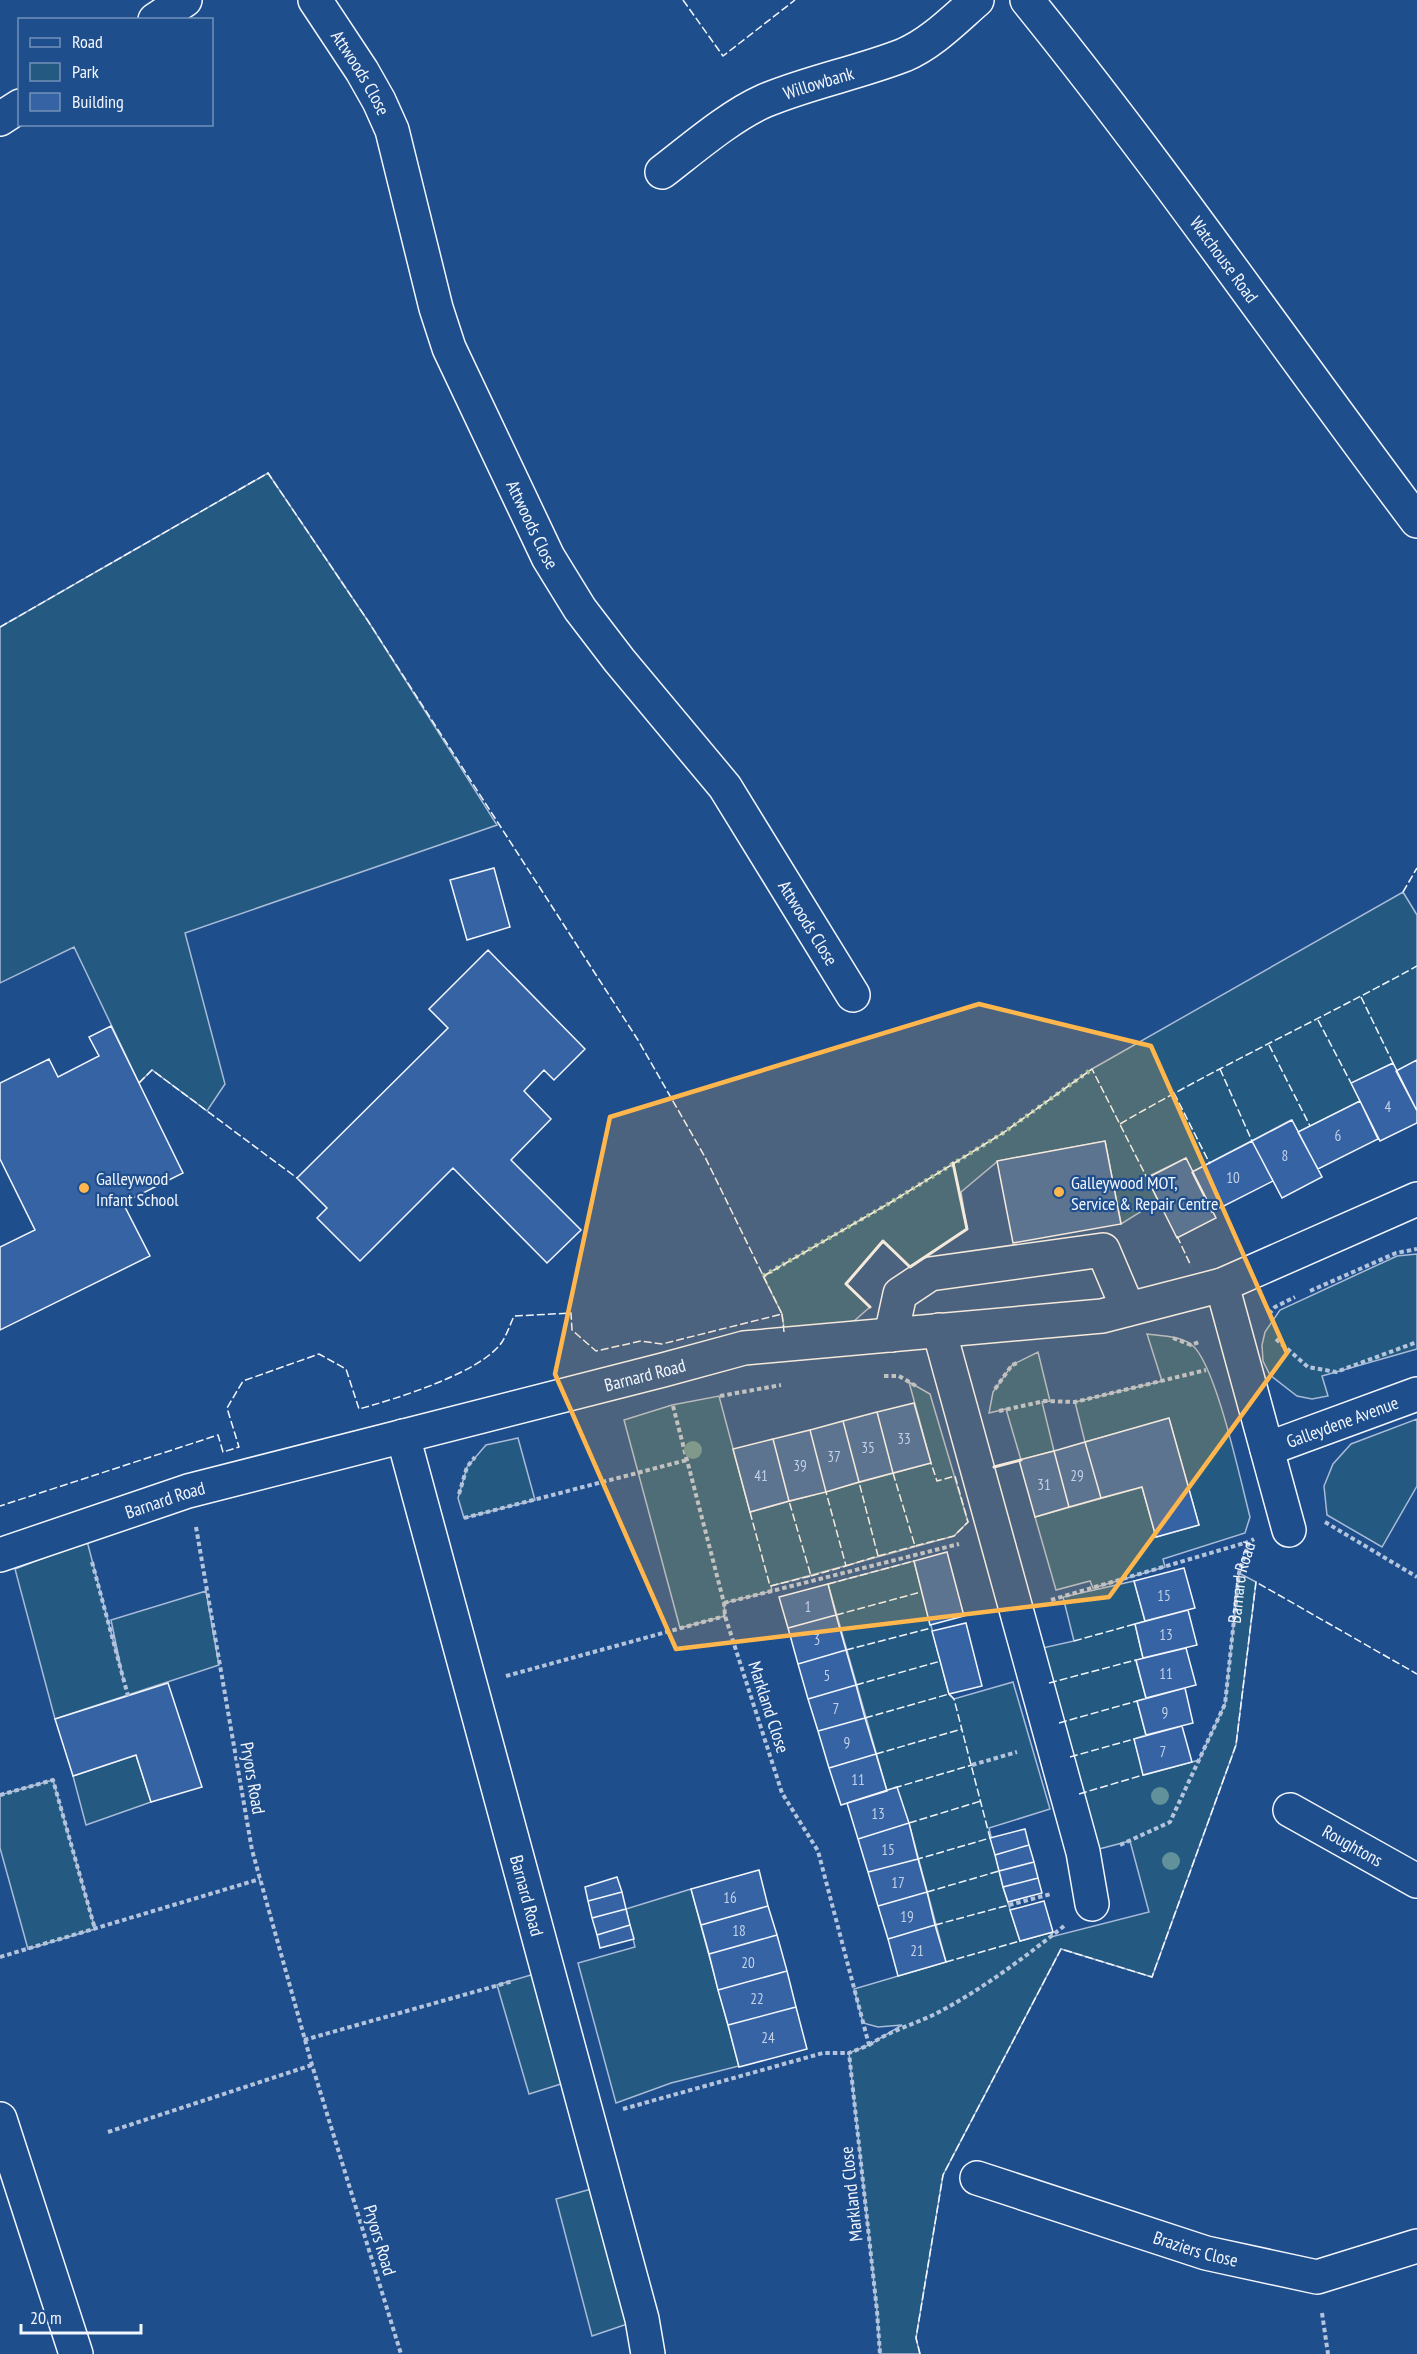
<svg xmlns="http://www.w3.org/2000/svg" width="1417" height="2354" font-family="'PT Sans Narrow',sans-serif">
	<rect width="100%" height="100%" fill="#1f4e8c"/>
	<path fill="#245a82" stroke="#a8bbd7" stroke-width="1.5" d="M268,473L368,621L497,825L185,933L225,1084L207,1111L152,1070L139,1083L74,947L0,983V627Z
		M1403,892L1417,915V1060L1396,1071L1393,1063L1352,1083L1360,1101L1298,1132L1291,1120L1192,1172L1186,1158L1147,1177L1158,1201L1121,1224L1105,1141L998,1161L961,1192L967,1229L910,1267L883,1242L846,1283L870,1307L854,1321L785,1334L782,1314L763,1276L888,1204L1003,1133L1092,1069Z
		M1417,1254V1349L1322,1376L1328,1396L1312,1399L1297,1396L1270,1375L1263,1361L1262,1345L1265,1332L1280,1310L1397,1256Z
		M1147,1334C1161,1336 1180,1336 1192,1345C1216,1364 1241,1483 1250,1517L1245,1533L1163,1559L1165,1567L1093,1588L1090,1581L1056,1590L1035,1517L1142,1487L1156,1537L1199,1525L1169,1419L1085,1442L1075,1402L1162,1381Z
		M1038,1352L1050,1401L1042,1402L1054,1451L1021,1460L1006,1409L989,1413L993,1392L1012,1365Z
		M909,1382L930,1394L968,1522L954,1536L771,1586L772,1591L724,1603L725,1616L680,1628L624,1420L672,1405L719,1396L750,1512L931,1463Z
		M1417,1419V1486L1382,1547L1327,1515L1324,1486L1333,1464L1351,1444Z
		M518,1438L535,1500L464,1518L458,1498L467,1467L486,1445Z
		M87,1541L123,1678L111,1620L206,1591L219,1665L55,1719L15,1569Z
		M914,1561L949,1694L954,1699L1013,1682L1050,1809L989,1828L1003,1887L1020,1941L1053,1932L1051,1937L1149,1912L1130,1841L1095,1850L1038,1649L1074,1641L1063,1597L1134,1581L1145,1621L1135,1624L1143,1658L1136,1661L1146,1698L1137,1701L1146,1735L1134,1739L1144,1775L1199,1760L1225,1704L1239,1573L1256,1582L1236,1745L1152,1977L1061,1949L943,2175L916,2338L920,2354H880L877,2311L849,2053L869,2045L902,2025L878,2027L863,2023L854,1989L946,1962L909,1823L887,1791L828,1584Z
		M136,1755L151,1802L86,1825L73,1776Z
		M53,1780L95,1929L28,1949L0,1848V1795Z
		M691,1889L739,2066L671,2083L616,2103L578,1963L635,1947L626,1909Z
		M548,1970L577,2079L529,2094L497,1985Z
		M605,2185L642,2319L592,2336L556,2199Z"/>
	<path fill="#3563a3" stroke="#f2f6ff" stroke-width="1.5" d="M494,868L510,927L467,940L450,880Z
		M488,950L585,1049L554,1080L544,1070L524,1091L551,1119L511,1160L581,1230L547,1263L453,1168L360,1261L317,1218L327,1208L297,1178L448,1028L429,1009Z
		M111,1026L183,1173L123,1203L150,1256L0,1330V1247L35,1230L0,1159V1083L49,1059L58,1077L99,1056L89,1037Z
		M1417,1060V1111L1396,1071Z
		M1393,1063L1417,1111V1123L1380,1141L1351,1083Z
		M1360,1101L1378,1139L1318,1169L1298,1132Z
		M1292,1120L1322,1177L1282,1198L1252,1141Z
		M1105,1141L1121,1224L1013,1243L997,1161Z
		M1252,1141L1273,1181L1212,1212L1192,1172Z
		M1186,1158L1216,1218L1177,1238L1147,1178Z
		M914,1403L931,1463L893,1473L877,1412Z
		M877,1412L893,1473L859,1482L843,1421Z
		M1169,1418L1199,1525L1156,1537L1142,1487L1101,1498L1085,1442Z
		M843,1421L859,1482L826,1492L810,1430Z
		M810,1430L826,1492L789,1501L773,1439Z
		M773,1439L789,1501L750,1512L733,1449Z
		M1085,1442L1101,1498L1069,1507L1054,1451Z
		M1054,1451L1069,1507L1035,1517L1019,1460Z
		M947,1552L964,1616L930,1625L914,1561Z
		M1184,1568L1195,1608L1145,1621L1134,1581Z
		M828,1584L836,1615L788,1628L779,1597Z
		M1188,1610L1197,1645L1143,1658L1135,1624Z
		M836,1615L846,1650L798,1664L788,1628Z
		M966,1623L982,1686L949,1694L932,1631Z
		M1186,1648L1196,1685L1146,1698L1136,1660Z
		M846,1650L856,1685L808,1699L798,1664Z
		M168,1683L202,1787L151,1802L136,1755L73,1776L55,1719Z
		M856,1685L865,1718L818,1731L808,1699Z
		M1185,1688L1193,1723L1146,1735L1137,1701Z
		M865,1718L876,1754L829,1768L818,1731Z
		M1182,1726L1192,1762L1143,1775L1134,1739Z
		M876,1754L887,1791L841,1805L829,1768Z
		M897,1787L909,1823L858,1839L847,1803Z
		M909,1823L918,1859L868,1872L858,1839Z
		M1025,1829L1029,1845L995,1855L990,1838Z
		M1029,1845L1034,1862L999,1871L995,1855Z
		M918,1859L927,1892L878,1906L868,1872Z
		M1034,1862L1038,1878L1003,1887L999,1871Z
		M759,1870L768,1906L701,1925L691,1889Z
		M617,1877L622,1892L588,1901L585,1887Z
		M1038,1878L1042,1893L1008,1902L1003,1887Z
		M622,1892L626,1909L592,1918L588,1901Z
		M927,1892L935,1925L888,1939L878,1906Z
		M1044,1901L1053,1932L1020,1941L1010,1910Z
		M768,1906L777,1935L709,1954L701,1925Z
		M626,1909L630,1925L597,1935L592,1918Z
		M630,1925L634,1939L600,1948L597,1935Z
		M935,1925L946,1962L898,1976L888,1939Z
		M777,1935L787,1971L718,1990L709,1954Z
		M787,1971L796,2007L728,2025L718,1990Z
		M796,2007L807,2049L739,2067L728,2025Z"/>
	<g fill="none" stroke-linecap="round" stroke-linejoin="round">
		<g stroke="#f2f6ff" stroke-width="36">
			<g id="minor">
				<path id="s2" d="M315,0L362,71L379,101L392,130L436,308L449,348L548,557L580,609L619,660L725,787L853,995"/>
				<path id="s3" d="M1027,0C1163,168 1286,347 1417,521"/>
				<path d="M155,20L185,0"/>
				<path d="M0,119L20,106"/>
				<path id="s4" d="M662,172C692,149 730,116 764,101C809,82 858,73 904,55C932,43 955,19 977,0"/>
				<path d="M1222,1285L1289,1530"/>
				<path d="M939,1330L1083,1852L1092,1904"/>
				<path d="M891,1335L900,1294L930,1274L1103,1250L1128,1309"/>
				<path id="s5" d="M403,1436L642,2319L648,2354"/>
				<path id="s6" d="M1267,1449L1417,1394"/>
				<path id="s7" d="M0,1555L188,1491L663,1370L744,1348L1102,1316L1222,1285L1417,1199"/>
				<path id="s8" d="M1290,1810L1417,1881"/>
				<path d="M0,2119L76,2354"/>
				<path id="s9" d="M977,2178L1206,2253L1317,2277L1417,2246"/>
			</g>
		</g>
		<g stroke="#b3c4dc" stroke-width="4" stroke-dasharray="4.5 3" stroke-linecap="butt">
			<path d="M1310,1291L1396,1253L1417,1249"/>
			<path d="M1269,1314L1275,1307L1295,1297"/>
			<path d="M1173,1338L1191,1345L1199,1342"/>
			<path d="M1276,1339L1308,1367L1336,1372L1417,1342"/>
			<path d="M884,1376H899L916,1386"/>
			<path d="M995,1389L1012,1365L1017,1363"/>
			<path d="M720,1396L781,1385"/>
			<path d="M673,1406L724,1603L725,1616L782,1793L818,1851L869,2045L849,2053L877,2311L880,2354"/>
			<path d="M999,1411L1045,1401L1075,1402L1206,1370"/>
			<path d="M459,1494L467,1467L475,1457"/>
			<path d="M464,1518L687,1460"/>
			<path d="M1325,1522L1417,1577"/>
			<path d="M196,1527L252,1850L312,2065L401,2354"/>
			<path d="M92,1562L128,1696"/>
			<path d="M1051,1600L1248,1542"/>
			<path d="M724,1603L959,1544"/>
			<path d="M506,1676L725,1616"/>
			<path d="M972,1765L1017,1752"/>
			<path d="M0,1795L53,1780L95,1929"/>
			<path id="s1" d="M1120,1845L1170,1822L1225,1704L1239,1573L1249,1542L1254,1539"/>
			<path d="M1009,1905L1051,1894"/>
			<path d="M0,1957L260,1879"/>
			<path d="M304,2040L513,1981"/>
			<path d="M869,2045C891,2030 916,2024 939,2012C984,1988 1025,1957 1064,1926"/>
			<path d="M623,2109L823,2053H849"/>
			<path d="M108,2132L312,2065"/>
			<path d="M1322,2313L1328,2354"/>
		</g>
		<use href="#minor" stroke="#1f4e8c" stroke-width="33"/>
		<path stroke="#97c8a6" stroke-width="4.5" stroke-dasharray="3 4.5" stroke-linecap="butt" d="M763,1276L888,1204L1003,1133L1092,1069"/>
		<path stroke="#f2f6ff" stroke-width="1.5" stroke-dasharray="8 3" stroke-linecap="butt" d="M683,0L723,56L795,0
			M0,627L268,473L368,621L638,1040L705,1157L782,1314L662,1344L641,1341L596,1351L572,1330L571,1313L514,1316C510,1325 507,1334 502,1342C481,1373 395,1399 359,1409L346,1369L319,1354L243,1381L227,1408L239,1447L223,1452L218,1435L0,1506
			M1403,892L1417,868
			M1361,997L1393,1063
			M1318,1020L1351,1083
			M1269,1045L1310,1126
			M1220,1069L1252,1141
			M139,1083L152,1070L297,1178
			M1174,1093L1210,1164
			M1120,1124C1217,1067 1319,1020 1417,966
			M1177,1236L1191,1266
			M764,1276L888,1204L1003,1133L1092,1069L1148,1180
			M782,1314L784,1332
			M893,1473L915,1546L954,1536L968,1522L955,1476L937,1481L931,1463
			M750,1512L770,1586L811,1576L789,1501
			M878,1556L915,1546
			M846,1566L878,1556L859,1482
			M811,1576L846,1566L826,1492
			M828,1584L914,1561
			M836,1615L921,1592
			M1074,1641L1135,1624
			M846,1650L931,1628
			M1049,1683L1136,1660
			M856,1685L941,1661
			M865,1718L949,1694L954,1699L990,1838L918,1859
			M1059,1723L1137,1701
			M876,1754L962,1729
			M1070,1757L1134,1739
			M894,1788L972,1765
			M1079,1794L1143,1775
			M909,1823L981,1801
			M927,1892L999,1871
			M935,1925L1009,1905
			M946,1962L1020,1941
			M920,2354L916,2338L943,2175L1061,1949L1152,1977L1236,1745L1256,1582L1417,1674"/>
		<path stroke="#f2f6ff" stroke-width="3" d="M870,1307L846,1284L883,1241L910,1267L967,1229L953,1163
			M994,1467L1021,1460"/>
	</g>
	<g fill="#61919a">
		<circle cx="693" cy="1450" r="9"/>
		<circle cx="1160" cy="1796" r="9"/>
		<circle cx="1171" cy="1861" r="9"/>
	</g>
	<path fill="#ffb74d" fill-opacity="0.2" stroke="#ffb74d" stroke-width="4.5" stroke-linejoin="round" d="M979,1004L1151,1046L1287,1353L1109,1597L676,1649L555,1374L610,1117Z"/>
	<g fill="#ffb74d" stroke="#1f4e8c" stroke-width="2">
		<circle cx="84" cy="1188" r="6"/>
		<circle cx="1059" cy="1192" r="6"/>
	</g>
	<g text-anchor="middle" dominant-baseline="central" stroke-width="4.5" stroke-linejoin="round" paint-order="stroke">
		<g font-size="15" fill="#c3d1e8">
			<text x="1388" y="1106">4</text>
			<text x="1338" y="1135">6</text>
			<text x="1285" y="1155">8</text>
			<text x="1233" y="1177">10</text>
			<text x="904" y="1438">33</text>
			<text x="868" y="1447">35</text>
			<text x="834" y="1456">37</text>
			<text x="800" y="1465">39</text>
			<text x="761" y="1475">41</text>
			<text x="1077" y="1475">29</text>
			<text x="1044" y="1484">31</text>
			<text x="1164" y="1595">15</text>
			<text x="808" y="1606">1</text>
			<text x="1166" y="1634">13</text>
			<text x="817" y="1639">3</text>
			<text x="1166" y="1673">11</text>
			<text x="827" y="1675">5</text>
			<text x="836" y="1708">7</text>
			<text x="1165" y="1712">9</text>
			<text x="847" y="1742">9</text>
			<text x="1163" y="1751">7</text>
			<text x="858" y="1779">11</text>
			<text x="878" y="1813">13</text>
			<text x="888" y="1849">15</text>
			<text x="898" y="1882">17</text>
			<text x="730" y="1897">16</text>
			<text x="907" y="1916">19</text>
			<text x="739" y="1930">18</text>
			<text x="917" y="1950">21</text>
			<text x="748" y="1962">20</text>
			<text x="757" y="1998">22</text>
			<text x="768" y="2037">24</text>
		</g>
		<g font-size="18" fill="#f2f6ff" stroke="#1f4e8c">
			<text stroke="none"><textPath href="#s2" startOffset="86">Attwoods Close</textPath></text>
			<text stroke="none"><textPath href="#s4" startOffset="182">Willowbank</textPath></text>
			<text stroke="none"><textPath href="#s3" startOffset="326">Watchouse Road</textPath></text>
			<text stroke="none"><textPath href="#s2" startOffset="572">Attwoods Close</textPath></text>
			<text stroke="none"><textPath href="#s2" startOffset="1058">Attwoods Close</textPath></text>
			<text stroke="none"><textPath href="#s7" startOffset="670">Barnard Road</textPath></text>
			<text stroke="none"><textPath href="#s6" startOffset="80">Galleydene Avenue</textPath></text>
			<text stroke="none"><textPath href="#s7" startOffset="174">Barnard Road</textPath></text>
			<text stroke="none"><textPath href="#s1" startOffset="308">Barnard Road</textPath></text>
			<text transform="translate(769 1707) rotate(72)">Markland Close</text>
			<text transform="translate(253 1778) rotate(80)">Pryors Road</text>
			<text stroke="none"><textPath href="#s8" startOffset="72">Roughtons</textPath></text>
			<text stroke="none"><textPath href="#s5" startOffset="476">Barnard Road</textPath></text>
			<text transform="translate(851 2194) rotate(-96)">Markland Close</text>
			<text transform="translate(380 2240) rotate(73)">Pryors Road</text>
			<text stroke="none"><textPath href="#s9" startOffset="230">Braziers Close</textPath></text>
		</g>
		<g font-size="18" fill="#f2f6ff" stroke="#1f4e8c" text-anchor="start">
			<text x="96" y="1178">Galleywood<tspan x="96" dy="21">Infant School</tspan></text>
			<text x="1071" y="1182">Galleywood MOT,<tspan x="1071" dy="21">Service &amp; Repair Centre</tspan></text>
		</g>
	</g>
	<rect x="18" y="18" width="195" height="108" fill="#1f4e8c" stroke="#7391ba" stroke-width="1.5"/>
	<rect x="30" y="38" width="30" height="9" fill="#1f4e8c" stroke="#7391ba" stroke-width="1.5"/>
	<text x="72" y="48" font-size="18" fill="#f2f6ff">Road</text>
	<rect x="30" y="63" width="30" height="18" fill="#245a82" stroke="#7391ba" stroke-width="1.5"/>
	<text x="72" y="78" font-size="18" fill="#f2f6ff">Park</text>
	<rect x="30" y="93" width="30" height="18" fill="#3563a3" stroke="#7391ba" stroke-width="1.5"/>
	<text x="72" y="108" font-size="18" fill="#f2f6ff">Building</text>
	<path d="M21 2324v9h120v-9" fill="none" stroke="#f2f6ff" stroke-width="3"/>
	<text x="30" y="2324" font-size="18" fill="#f2f6ff" stroke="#1f4e8c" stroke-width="4.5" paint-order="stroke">20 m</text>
</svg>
